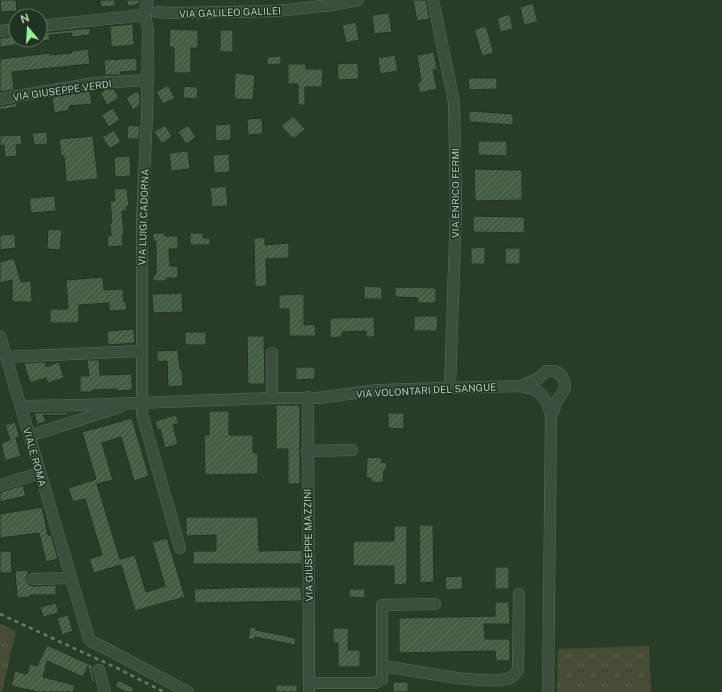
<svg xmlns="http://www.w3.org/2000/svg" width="722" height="692" font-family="'Public Sans',sans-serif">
	<defs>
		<pattern id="grass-tufts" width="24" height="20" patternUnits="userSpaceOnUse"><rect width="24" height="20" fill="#454b36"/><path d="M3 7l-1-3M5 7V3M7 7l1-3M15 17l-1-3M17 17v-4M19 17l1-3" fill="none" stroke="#5e6351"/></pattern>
		<pattern id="building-hatch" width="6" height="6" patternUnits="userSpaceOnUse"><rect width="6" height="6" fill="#445b44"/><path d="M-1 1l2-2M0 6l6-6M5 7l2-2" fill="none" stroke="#5d715d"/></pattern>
	</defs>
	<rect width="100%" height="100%" fill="#283c27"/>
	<path fill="url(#grass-tufts)" d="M0,624L16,631L2,692H0Z
		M649,646L651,692H557L558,649Z"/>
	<path fill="url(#building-hatch)" stroke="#223422" d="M0,0H16L17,11L1,12Z
		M100,0H115V6L101,7Z
		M126,0H141L140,3L129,7Z
		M413,0H426L430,19L417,21Z
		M533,3L538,22L524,25L520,7Z
		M389,13L392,32L374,34L372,15Z
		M510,14L513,29L500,32L497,18Z
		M356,22L359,40L346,43L342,25Z
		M133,24L134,45L111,47L110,26Z
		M486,26L494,53L482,56L474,29Z
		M90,28V35L72,37V33L49,35L50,40L40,41V33Z
		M170,29L198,30V48H191V73H174V48L169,47Z
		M220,30H233V52H220Z
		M16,36V45L0,47V38Z
		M88,49L90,64L12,72L14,90L0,92V59L50,53V55L72,53V51Z
		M434,52L437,69L433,70L437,89L420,93L417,83L421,82L417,55Z
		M395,55L398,71L380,74L378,58Z
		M281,56V64L267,65V57Z
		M137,58V71L120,72L121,75H105L104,60Z
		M358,63L359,79L338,80L337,64Z
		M288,64H306V69H323L322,87H305V105H298V84H288Z
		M235,73L255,75L253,100L234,99Z
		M468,78H497V89L469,90Z
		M168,85L175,98L163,104L156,92Z
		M184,86L198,87L197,99L183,98Z
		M106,89H114L119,98L107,105L100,93Z
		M90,91L92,104L69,106L70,110L54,113L52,97Z
		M137,91L140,95V105L133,110L126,98Z
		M17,103V107L0,110V106Z
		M113,108L120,120L109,127L101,115Z
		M469,111L513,114V125L469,122Z
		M293,116L305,129L293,139L281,126Z
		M262,118L263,134L248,135L247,119Z
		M231,124V140L216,141L215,125Z
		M128,125L140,126L139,139H127Z
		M165,125L172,136L162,144L154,132Z
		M188,125L196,137L186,144L178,132Z
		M114,130L121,142L111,148H109L102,137Z
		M47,132L48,144L34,145L32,133Z
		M21,135L22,144L16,145L17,156L5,157L4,145L0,146V136Z
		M93,136L98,179L66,182L64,156H61L59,139Z
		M478,141H507V156L478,155Z
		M188,151L190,169L171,171L169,153Z
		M229,154L230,172L214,173L213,155Z
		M130,156L131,176L115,177L114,157Z
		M474,169L522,170V200L475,201Z
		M226,186L228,206L212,207L210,188Z
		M127,188L129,207H126L127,211H122L124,236H122L123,246L108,247L107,236H111L110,223H112L110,201H115L114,189Z
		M55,196L56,211L31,213L29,198Z
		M473,216L525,217L524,233L473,232Z
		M48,229L62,230L60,250L47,249Z
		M153,233H165V236H178V249H169L170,266H178V278H166V281H153V275H156V241H153Z
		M190,233H203V238H210V245H190Z
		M15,234L16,248L0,250V235Z
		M265,237V245L289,243V258L266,259L267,286L255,287L254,238Z
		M485,247V264H471V248Z
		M505,248H520V264H505Z
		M14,258L21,282L31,281L32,302H12V280L0,283V262Z
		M103,277L104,290L123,289L124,302H126L127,310L109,311V303L79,305V323H50V309H68L66,280Z
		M364,286L382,287V299H364Z
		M395,287L436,288V303H418V298L395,297Z
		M182,293L183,312L153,313L152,294Z
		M304,294V325L315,324L316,336H289V309H279V295Z
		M414,316H438L437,331H414Z
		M374,317L375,337H366V331L342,332V337L330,338V318Z
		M134,329L135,343L108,345L107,331Z
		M185,332H206V345H185Z
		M247,336H264L265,384H248Z
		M178,350L180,369H182L183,386L168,387L167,361L157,362V351Z
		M87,360H99L100,375L132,374V390L117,391V389L92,390V392H80V376H89Z
		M45,362L46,367L59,362L64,378L48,383L46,378L30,383L24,363Z
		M296,367H315V379L296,380Z
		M276,405H300V484H288V449H276Z
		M209,411H229V435H253V453H258V474L205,475L204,435H209Z
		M67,412V415H43L46,422L37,424L34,413Z
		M388,413H404V429L388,428Z
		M176,415L179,423L173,425L178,444L165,448L160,429L157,430L155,421Z
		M132,418L149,476L134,481L121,437L102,443L113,480L97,484L120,559L135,555L146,592L165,586L152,542L167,538L185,597L135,611L121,565L94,573L89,559L102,555L85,499L73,502L68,488L96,479L82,432Z
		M15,422L20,437L16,438L21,456L5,461L1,443L10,440L5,425Z
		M367,457L382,458L381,462L387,463L386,470H384L383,483L371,482V478H366Z
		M23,485L26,496L0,502V492Z
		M42,507L48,535H51L58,559L46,562L39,533L0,538V514Z
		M186,517H258L259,551L302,550V564H193V551H216V535L186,536Z
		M419,525H433L434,582L420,583Z
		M394,526H407V584L394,585V566H353V541H394Z
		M0,551H11L12,573H0Z
		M495,567H509V589H495Z
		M28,570V574L26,580L29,585L33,586L56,585V595H30V597L17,598L15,571Z
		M462,576L463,589L446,590L445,577Z
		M256,587H301L302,601L195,603L194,589Z
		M349,589H365V598L349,597Z
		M495,602H509L510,624H484L485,639H510V661H496L495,651L399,653V618L495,616Z
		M56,603L59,613L43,617L40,607Z
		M68,615L73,631L62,635L57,618Z
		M250,627L257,628L256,630L296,638L295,645L255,637L254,640L248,639Z
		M333,628H349L348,650H360V667H338V643H333Z
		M47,645L93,666L92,671L95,683L92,682L88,666L83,677L47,661L43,677L75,685L73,692H38L11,686L15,671L27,674L30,664L37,666Z
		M118,680L134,688L132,692H126L115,686Z
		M393,682H408V692H393Z
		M276,685H297V692H276Z"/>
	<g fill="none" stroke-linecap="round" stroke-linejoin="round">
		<g stroke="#5c6d5c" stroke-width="12">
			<path id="minor" d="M148,0L144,15L146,19L148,31L147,115L142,221V414L180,548
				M433,0L454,102L456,207L450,387
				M156,12L172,13L276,11L332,5L358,0
				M40,26L144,15
				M0,31L16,29
				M0,99L94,83L148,80
				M0,336L89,639L92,642L105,648L188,692
				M272,353V398
				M6,357L141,351
				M521,386L537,379L547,371H555L561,375L564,380L565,388L556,403L551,417
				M308,397L309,692
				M20,406L85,405L272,398H318L378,390L520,386C541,389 547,397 551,417L548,692
				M29,436L120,407
				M307,451L352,450
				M0,485L40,473
				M33,579L70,578
				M382,666C408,669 492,688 512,677C514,675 516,672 518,670L519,594
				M99,670L105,692
				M310,683H375L382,679V605L435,604"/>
		</g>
		<use href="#minor" stroke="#3b4d3b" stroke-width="11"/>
		<path stroke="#697d69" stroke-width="2.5" stroke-dasharray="4 4" stroke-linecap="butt" d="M0,614L119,669L164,692"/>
	</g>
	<g text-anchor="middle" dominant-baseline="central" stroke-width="3" stroke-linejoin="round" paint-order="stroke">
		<g font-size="10" fill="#b7c8b8" stroke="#203220">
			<text transform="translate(230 12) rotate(-2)">VIA GALILEO GALILEI</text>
			<text transform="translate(62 90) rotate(-8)">VIA GIUSEPPE VERDI</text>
			<text transform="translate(455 193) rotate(-90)">VIA ENRICO FERMI</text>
			<text transform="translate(143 217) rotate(-88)">VIA LUIGI CADORNA</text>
			<text transform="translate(426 390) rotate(-3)">VIA VOLONTARI DEL SANGUE</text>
			<text transform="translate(35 457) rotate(74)">VIALE ROMA</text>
			<text transform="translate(308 545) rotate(-91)">VIA GIUSEPPE MAZZINI</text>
		</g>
	</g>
	<g transform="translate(28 28) rotate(342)"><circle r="19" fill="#203220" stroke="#5c6e5d"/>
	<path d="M0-3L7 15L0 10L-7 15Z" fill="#97ed99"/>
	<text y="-6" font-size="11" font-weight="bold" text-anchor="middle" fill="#b7c8b8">N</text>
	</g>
</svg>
